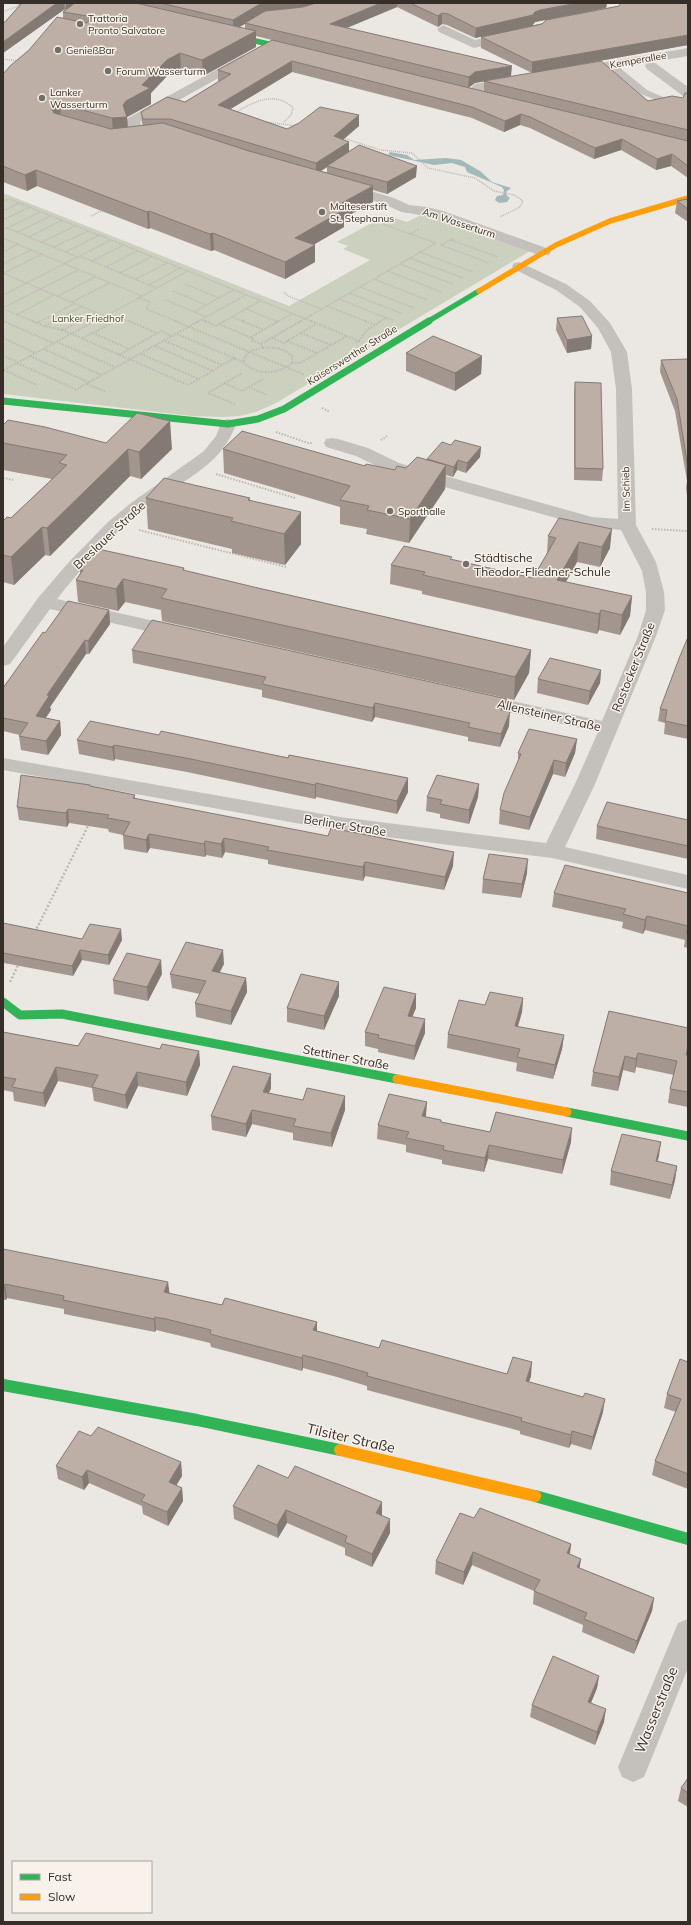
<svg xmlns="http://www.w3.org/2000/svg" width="691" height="1925" font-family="Mulish,sans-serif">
	<rect width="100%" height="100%" fill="#ebe7e2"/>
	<path fill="#ccd0be" d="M3,193L289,306L370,260L343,249L348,246L337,242L386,215L407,222L425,213L530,251L276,403L256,412L240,416L224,417L192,416L3,394Z"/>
	<path fill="#a0b9ba" d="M390,152L407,155L414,160L446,158L461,160L480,171L492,182L511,188L506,192L507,196L510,198L507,202L499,203L495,200L497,196L503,195L504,190L502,187L467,172L465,167L452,163L434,165L388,155Z"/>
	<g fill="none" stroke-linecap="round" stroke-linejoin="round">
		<path stroke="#bdb8b4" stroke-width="1.5" stroke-dasharray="1 1" stroke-linecap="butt" d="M3,12L21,5
			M3,59L19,61
			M235,113C253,102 275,90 293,108L291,115L283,123
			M265,122L298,126
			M343,138L381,150L412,153L428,168L475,178L494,191L514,195L523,201L520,207L500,217
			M3,201L9,199L19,203
			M3,211L19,203L188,271
			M91,216L105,209
			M3,220L30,207
			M389,220L383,224L410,234L419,229
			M7,228L78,257
			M3,230L40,212
			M18,232L51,216
			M29,237L62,220
			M3,238L142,296L139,298L150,302L146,309L178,322
			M454,238L441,245L489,263
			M451,240L498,257
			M42,242L75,226
			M54,247L88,231
			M3,252L18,244
			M66,252L99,235
			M420,252L473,272
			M80,256L156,288
			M410,258L463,278
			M92,261L124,245
			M3,264L31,250
			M400,264L453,284
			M106,267L137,251
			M388,271L441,292
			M3,273L104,316
			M4,273L42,254
			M120,273L151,257
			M136,279L167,263
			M374,279L436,243L410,234
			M185,284L219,298
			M149,285L180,268
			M360,287L414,308
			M173,291L206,305
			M284,292L288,296L321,309
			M349,293L403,314
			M3,295L111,240
			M58,296L95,277
			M142,296L188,271L313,322
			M339,299L386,318
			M166,300L194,312
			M72,302L109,283
			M327,306L368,322
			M3,308L78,270
			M3,309L35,322
			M246,309L278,322
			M16,315L54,295
			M207,317L194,312L233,290
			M232,317L245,322
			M202,320L207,322
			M3,321L6,322
			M39,322L74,304
			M52,322L81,307
			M78,322L96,313
			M94,322L139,298
			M113,322L121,318L131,322
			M197,322L246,295
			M223,322L260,301
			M277,322L292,314
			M299,322L374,279L427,300
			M379,322L386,318L393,320"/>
		<path stroke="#bdb8b4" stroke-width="2" stroke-dasharray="1.5 1.5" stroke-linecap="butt" d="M3,321L53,343
			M32,321L44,326L63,330
			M80,321L63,330L188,385L213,371
			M129,321L157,333
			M175,321L305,375
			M205,321L216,326L224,321
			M242,321L264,330
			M276,321L278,322
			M311,321L359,341L356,342
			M365,321L375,325
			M37,323L40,321
			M219,324L254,339L251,340L261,344L263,348
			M45,326L54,321
			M93,333L115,321
			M301,333L331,345
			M177,334L243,362
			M251,337L279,321
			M3,338L35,353
			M82,338L93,333L129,349
			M272,338L284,343L316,324
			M165,341L222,365L235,358
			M287,341L317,353
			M359,341L367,330L381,321
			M57,342L115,367
			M261,344L301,321
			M155,346L213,371L222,365
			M263,348C274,347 284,348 292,356V363C277,375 257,376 243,362C246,351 253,350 263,348Z
			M44,349L101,375
			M141,354L199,379
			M119,355L161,331L172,336
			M3,356L18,362
			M30,356L88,382
			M17,363L75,389
			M292,363H300L347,336
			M4,370L37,385
			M4,370L95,321
			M224,383L242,391L249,387L267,395
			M87,384L106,392
			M249,387L263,379
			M75,390L199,321
			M235,404L208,393L242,373
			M322,408L330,412
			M276,432L308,443H313
			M381,440L387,436
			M216,474L295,498
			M3,478L13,480
			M652,529L688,531
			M139,530L286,567"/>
		<path stroke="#bdb8b4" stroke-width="2.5" stroke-dasharray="2 2" stroke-linecap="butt" d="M35,932L89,824
			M10,982L19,963"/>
		<path fill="#c4c0bb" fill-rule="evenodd" d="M608,63H614L647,90L681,105L680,107H674L641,94L608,67Z"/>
		<path fill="#c4c0bb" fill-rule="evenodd" d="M443,25L475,40L510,32L516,36L514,39L474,48L439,32L437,29Z
			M688,48V56L577,75L572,74L571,71L572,68L577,67Z
			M243,55L247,56L249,59L247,62L140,122L145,137L143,140H133L126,121L128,118Z
			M651,62L655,63L688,87V97L683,96L647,69L645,66L647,63Z
			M513,77L518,78L519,81L518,84L484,90L472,97L467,96L465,93L475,84Z
			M344,183L394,198L409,205L427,207L443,211L549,249L551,252L549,255H539L433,217L401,212L384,204L339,190L337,187L339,184Z
			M519,262L566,284L590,301L610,323L627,352L632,389L636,525L656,562L664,592L665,610L656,636L595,784L565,847L688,875V889L552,858L340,831L3,770V758L340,817L546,843L575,784L598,732L477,705L470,703L467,699L470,695L477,693L602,721L638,636L646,610V592L642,571L621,530L585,526L387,471L356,456L326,447L324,443L326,439L332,438L338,439L368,448L399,463L592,517L618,519L616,389L611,352L598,328L580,307L556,290L514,269L512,266L514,263Z
			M228,419L234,421L236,424C221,469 175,483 141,511C110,537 82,567 57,599L185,628L187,632L185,636L178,638L50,609L10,664L3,666V647L38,598L68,563L108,522L131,503L204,451L216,436L222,421Z
			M688,1619V1668L644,1777L633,1782L622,1777L618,1767L678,1623Z"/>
		<path stroke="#30b455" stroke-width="5.5" d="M226,34L294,50
			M427,322L479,291"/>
		<path stroke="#30b455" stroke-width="7" d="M3,401L228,424L258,419L284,409L429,321"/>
		<path stroke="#30b455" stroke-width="9" d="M3,1002L20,1015L62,1014L397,1079
			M567,1112L688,1136"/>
		<path stroke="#30b455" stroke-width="12" d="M3,1385L197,1420L340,1450
			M535,1496L688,1539"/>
		<path stroke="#ff9f0a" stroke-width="5.5" d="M479,291L556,245L610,221L688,198"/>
		<path stroke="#ff9f0a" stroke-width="9" d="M397,1079L567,1112"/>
		<path stroke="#ff9f0a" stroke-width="12" d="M340,1450L535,1496"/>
	</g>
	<path fill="#a3968f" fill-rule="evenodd" d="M14,3H72L73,4L75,3H607L606,8L540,21L535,22L532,26L475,38L447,25L442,24L438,27L397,7L346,28L511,76L475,83L468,88L484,92V81L648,101L683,98L688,93V178L671,166L656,170L621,150L594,159L530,128L520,125L504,132L472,118L292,72L230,109L287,129L359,115V126L343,140L349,151L416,177L387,194L373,190V202L344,218V227L313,245H315V262L285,279L214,250L211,251L205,249L150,228L148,229L37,186L27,191L3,182V74L63,18V12L65,9L3,53V24L20,5ZM245,24V29L239,27ZM256,36L272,40L218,70V81H220L185,102L141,112L142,123L143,126L128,127L127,117L151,104V93L168,75L181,69L203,76L256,47ZM327,167V173L321,171Z
		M688,3V45L532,73L481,48V37L619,6Z
		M688,199V222L675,213L677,201Z
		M557,318L592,336L591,349L567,353L556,330Z
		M406,353L482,356L481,374L455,391L406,371Z
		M661,360L688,362V504L686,488L687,481L675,411L660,372Z
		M575,382L603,469L602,481L574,480V393Z
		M3,425L106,443L172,449L141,479L130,476L50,556L45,555L14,585L3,582V521L11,518L52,479L3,470Z
		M451,445L481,447L480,457L466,473L457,470L453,477L446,475L445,489L409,543L366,534L367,529L340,524V507L224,473L223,449L395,470L406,468L427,460Z
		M146,498H250V501L301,544L285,565L232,553V549L148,529Z
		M548,536L610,548L600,567L577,562L566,582L632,596L630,616L620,635L599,630L597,634L422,594V591L390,584L391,565L452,560L533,578L547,554Z
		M184,568V571L258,588L531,650L529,673L514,700L162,621L161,610L125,602L118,611L78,602L76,580L80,574V570Z
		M109,610L110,624L89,654H86L50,707L51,710L45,718L60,721L61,735L48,755L21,750L19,736L20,735L3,731V688L45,633Z
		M688,637V739L664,734L665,723L658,721L660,709Z
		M132,650L507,699L506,711L509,726L500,747L468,741V737L375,717L372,722L262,697V690L133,663Z
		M601,670L600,683L588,705L537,693L538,679Z
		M159,735L408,778V792L397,814L316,797L315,799L187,772L115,759L114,761L79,754L77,740Z
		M577,739L575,753L565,777L553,774L529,830L499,824L500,810L518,761V753Z
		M479,784L478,797L469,824L440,818V814L426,811L427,797Z
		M90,785V786L135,795V799L453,866L444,890L365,876L363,881L295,869L268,864V860L225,852L222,858L206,855L205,857L150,848L147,853L124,849L123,835L109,832L108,829L69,823L67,827L19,820L17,807Z
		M688,820V859L596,839L597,826Z
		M527,873L521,898L482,893L483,879Z
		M554,893H688V948L684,947L685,940L645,930L643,934L622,928L623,922L552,907Z
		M3,923L82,939L122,940L109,965L82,960L73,976L4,963L3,965Z
		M224,964L219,973L246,978L247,992L231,1025L196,1017L195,1003L200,994L172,988L170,974Z
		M162,974L148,1001L114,994L113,980Z
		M416,994V1008L412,1017L425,1033L414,1060L378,1052V1049L365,1046V1032Z
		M339,996L324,1030L287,1022V1008Z
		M523,998L522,1012L518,1027L564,1035L562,1049L553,1079L516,1071L517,1063L447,1048L448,1034L485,1005Z
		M609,1011L688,1028V1051L687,1055H688V1107L668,1103L670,1089L674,1075L636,1067L635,1073L623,1070L618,1091L591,1086L593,1072Z
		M3,1032L78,1046L160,1049L199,1051L200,1065L187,1096L138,1086L127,1109L94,1101L92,1088L58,1081L45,1107L14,1101L13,1092L3,1090Z
		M271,1088L269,1093L345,1110L332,1147L293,1140V1133L252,1124L246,1137L212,1130L211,1116Z
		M426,1116V1117L441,1120V1122L490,1132L571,1142L562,1174L488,1159L484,1172L442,1164V1160L406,1152V1145L377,1139L378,1125Z
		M659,1156L657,1161L677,1166L675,1180L670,1199L610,1185L611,1171Z
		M3,1249L169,1293L222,1305L317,1322V1331L379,1348L507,1374L531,1376L529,1382L603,1412L591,1450L571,1444L569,1448L520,1434V1431L367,1390V1386L337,1377L303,1368L302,1371L211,1347L210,1343L156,1330L155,1332L64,1314V1309L7,1298L6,1300H3Z
		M688,1362V1489L652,1475L655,1461L676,1412L664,1408L667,1394Z
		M91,1436L181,1462L182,1476L176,1485L182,1488L183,1501L168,1526L143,1514L142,1506L89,1483L84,1490L58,1479L56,1466Z
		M288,1478L382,1516L390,1533L372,1567L345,1555V1548L287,1523L278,1538L234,1519L233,1506Z
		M474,1518L571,1544L570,1554L581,1559L579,1568L654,1598L652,1611L634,1654L582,1632L583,1625L533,1604L534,1591L472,1565L463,1585L435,1574L436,1561Z
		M599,1676L597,1688L591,1703L604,1722L595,1745L530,1717L532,1705Z
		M688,1778V1807L678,1801L681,1788Z"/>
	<path fill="#847a74" d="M57,3H64L65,9L3,53V42Z
		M66,3H72L73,6L66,10Z
		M272,3H322L302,11L260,15L233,31V20L260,4Z
		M381,3H397V7L330,35V24Z
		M578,3H607L606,8L540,21L535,22L532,26L475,38L476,28L540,10Z
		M442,13V24L438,27V16Z
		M256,31V47L203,76L202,60Z
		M688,35V45L532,73V62Z
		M180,53L181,69L168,75L151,93V104L127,117L128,133L113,134L112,118L123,105L126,101L167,60Z
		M292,61V72L219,116L218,105Z
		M512,66L511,76L475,83L468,88L469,77L475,72Z
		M60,104L61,120L56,121L51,108L54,105Z
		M521,114L520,125L504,132L505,121Z
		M359,115V126L334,147V136Z
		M622,139L621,150L594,159L595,148Z
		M349,142V153L327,166V167L316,174V163Z
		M672,154L671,166L656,170L657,159Z
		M417,166L416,177L387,194V182Z
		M36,170L37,186L27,191L25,175Z
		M373,186V202L344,218V227L296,255L295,238L331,209Z
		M149,211L150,228L148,229L147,212Z
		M213,233L214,250L211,251L210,234Z
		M315,245V262L285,279V262Z
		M592,336L591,349L567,353V340Z
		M482,356L481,374L455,391V373Z
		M170,421L172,449L141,479L139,452Z
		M481,447L480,457L466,473L467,463Z
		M128,449L130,476L50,556L47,528Z
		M458,460L457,470L453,477L454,467Z
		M446,465L445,489L409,543L410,519Z
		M301,512V544L285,565L284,534Z
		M42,527L45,555L14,585L11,557Z
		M612,529L610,548L600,567L602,547Z
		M579,542L577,562L556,599L557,580Z
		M123,579L125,602L118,611L116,589Z
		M632,596L630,616L620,635L622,615Z
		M109,610L110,624L89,654L88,641Z
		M601,610L599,630L597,634L599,614Z
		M85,640L86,654L50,707L51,710L38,730L36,716L47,695Z
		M531,650L529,673L514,700L515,677Z
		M601,670L600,683L588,705L590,691Z
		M507,699L506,713L501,710Z
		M375,703V717L372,722L373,708Z
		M510,712L509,726L500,747L501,734Z
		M60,721L61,735L48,755L46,741Z
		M577,739L575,753L565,777L566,763Z
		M114,745L115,759L114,761L112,747Z
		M554,760L553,774L529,830L530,817Z
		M408,778V792L397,814V801Z
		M316,783V797L315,799V785Z
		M479,784L478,797L469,824V810Z
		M68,809L69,823L67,827L66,813Z
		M149,834L150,848L147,853L146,840Z
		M224,838L225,852L222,858L221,844Z
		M205,841L206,855L205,857L204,844Z
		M454,852L453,866L444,890L445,877Z
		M528,859L527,873L521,898L522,884Z
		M365,862V876L363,881V867Z
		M647,916L645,930L643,934L645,920Z
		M121,929L122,940L109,965L108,955Z
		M80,950L82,960L73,976L72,966Z
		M223,950L224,964L213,985L212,971Z
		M3,955L4,963L3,965Z
		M161,960L162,974L148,1001L147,987Z
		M246,978L247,992L231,1025V1011Z
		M339,982V996L324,1030V1016Z
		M416,994V1008L407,1030L408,1016Z
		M523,998L522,1012L513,1040L515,1026Z
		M425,1019V1033L414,1060L415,1046Z
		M564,1035L562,1049L553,1079L555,1065Z
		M199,1051L200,1065L187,1096L186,1082Z
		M638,1053L636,1067L635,1073L636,1059Z
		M625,1056L623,1070L618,1091L619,1077Z
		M56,1067L58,1081L45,1107L43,1093Z
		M137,1072L138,1086L127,1109L125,1095Z
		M271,1074V1088L263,1106V1092Z
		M345,1096V1110L332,1147L331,1133Z
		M427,1102L426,1116L422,1130V1116Z
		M252,1110V1124L246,1137V1124Z
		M572,1128L571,1142L562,1174L563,1160Z
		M661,1142L659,1156L654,1175L656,1161Z
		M489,1145L488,1159L484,1172L485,1158Z
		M677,1166L675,1180L670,1199L672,1185Z
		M168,1282L170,1296L164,1292Z
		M5,1284L7,1298L6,1300L4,1287Z
		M155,1317L156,1330L155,1332L154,1319Z
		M317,1322V1335L313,1330Z
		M303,1355V1368L302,1371V1358Z
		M532,1362L531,1376L524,1394L526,1381Z
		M605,1399L603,1412L591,1450L593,1437Z
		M572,1431L571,1444L569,1448L571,1435Z
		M181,1462L182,1476L170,1496L169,1482Z
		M87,1470L89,1483L84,1490L82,1477Z
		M182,1488L183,1501L168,1526L167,1512Z
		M382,1502V1516L376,1513Z
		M286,1510L287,1523L278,1538L277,1525Z
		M390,1519V1533L372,1567V1554Z
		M571,1544L569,1558L567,1553Z
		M473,1552L472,1565L463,1585L464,1572Z
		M581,1559L579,1572L577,1567Z
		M654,1598L652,1611L634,1654L637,1641Z
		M599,1676L597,1688L586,1715L588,1702Z
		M606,1709L604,1722L595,1745L597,1732Z"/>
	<path fill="#bdaea6" stroke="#847a74" d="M22,3H57L3,42V24Z
		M75,3H136L256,31L202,60L180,53L167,60L142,85L150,88L126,101L123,105L127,117L112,118L60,104L54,105L51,108L54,113L111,129L163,123L249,151L373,186L331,209L344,210L295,238L315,245L285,262L213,233L210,234L204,232L149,211L147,212L36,170L25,175L3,166V74L10,66L29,50L57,17L86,23L92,20L87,16L63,12Z
		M160,3H272L260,4L233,20Z
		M316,3H381L330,24L512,66L475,72L469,77L245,23L265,11L303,7Z
		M410,3H578L540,10L535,12L533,15L476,28L448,14L442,13L438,16Z
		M621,3H688V35L532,62L481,37L542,24L546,20L619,6Z
		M272,40L688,141V166L672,154L657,159L622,139L595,148L530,117L521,114L505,121L472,107L292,61L218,105L287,129L299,123L320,107L359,115L334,136L349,142L316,163L170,119H143L141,112L167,97L185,102L231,74L218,70Z
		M601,61L648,101L672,96L683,98L685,93H688V130L484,81Z
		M359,145L417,166L387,182L327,166Z
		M688,199V209L677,201Z
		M582,316L592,336L567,340L557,318Z
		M433,336L482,356L455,373L406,353Z
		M687,359L688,362V468L677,399L661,360Z
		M575,382L601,383L603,469L575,468Z
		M137,413L170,421L139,452L128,449L47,528L42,527L11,557L3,555V521L7,517L11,518L67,465L59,463L67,455L3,443V425L8,420L45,427L106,443Z
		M242,431L365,466L366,464L395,470L397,466L406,468L417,457L446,465L410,519L367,510L369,506L340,500L350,486L223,449Z
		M455,440L481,447L467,463L458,460L454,467L427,459L442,442L451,445Z
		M164,478L250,498L248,500L301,512L284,534L231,521L233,518L146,498Z
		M559,518L612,529L602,547L579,542L557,580L632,596L622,615L601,610L599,614L423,575L425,572L391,565L404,546L452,557L450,559L533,578L556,538L548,536Z
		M98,549L184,568L183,570L258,588L531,650L515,677L161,598L167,589L123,579L116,589L76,580L83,570H80Z
		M68,601L109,610L88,641L85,640L47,695L49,696L36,716L60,721L46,741L19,736L28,723L3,718V688L43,632L45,633Z
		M152,620L507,699L501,710L510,712L501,734L468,727L470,723L375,703L373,708L262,684L266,677L132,650Z
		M688,637V726L665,721L667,710L660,709L680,656Z
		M550,658L601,670L590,691L538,679Z
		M90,721L159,735L161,731L288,758L289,755L408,778L397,801L316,783L315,785L186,758L114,745L112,747L77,740Z
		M529,729L577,739L566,763L554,760L530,817L500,810L504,793L521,754L518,753Z
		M21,775L90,785V786L135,795L133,798L328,836L331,828L454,852L445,877L365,862L363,867L295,855L267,850L269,847L224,838L221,844L205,841L204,844L149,834L146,840L123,835L130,822L107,818L109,815L68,809L66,813L17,807Z
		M437,775L479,784L469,810L440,804L442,800L427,797Z
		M607,802L688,820V846L597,826Z
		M489,854L528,859L522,884L483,879Z
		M565,865L688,893V926L647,916L645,920L623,914L626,909L554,893Z
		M3,923L82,939L90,924L121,929L108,955L80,950L72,966L3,953Z
		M688,928V934L686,933Z
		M186,942L223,950L212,971L246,978L231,1011L195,1003L206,981L170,974Z
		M127,953L161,960L147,987L113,980Z
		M301,974L339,982L324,1016L287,1008Z
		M384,987L416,994L408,1016L425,1019L415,1046L378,1038L379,1035L365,1032Z
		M490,992L523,998L515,1026L564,1035L555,1065L517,1057L520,1049L448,1034L459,1000L485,1005Z
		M609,1011L688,1028V1046L686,1055H688V1092L670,1089L677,1061L638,1053L636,1059L625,1056L619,1077L593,1072Z
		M3,1032L78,1046L86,1033L160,1049L162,1044L199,1051L186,1082L137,1072L125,1095L92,1087L98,1075L56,1067L43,1093L12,1087L16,1079L3,1077Z
		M233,1066L271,1074L263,1092L303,1100L307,1088L345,1096L331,1133L293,1126L296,1119L252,1110L246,1124L211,1116Z
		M389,1094L427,1102L422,1116L441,1120V1122L490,1132L496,1112L572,1128L563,1160L489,1145L485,1158L443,1150L444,1146L406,1138L409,1132L378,1125Z
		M622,1134L661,1142L656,1161L677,1166L672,1185L611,1171Z
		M3,1249L168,1282L164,1292L222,1305L225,1298L317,1322L313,1330L379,1348L382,1340L507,1374L513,1357L532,1362L526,1381L583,1397L585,1393L605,1399L593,1437L572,1431L571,1435L521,1421L522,1418L367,1376L368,1373L337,1364L303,1355L302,1358L210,1334L211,1330L166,1319L155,1317L154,1319L63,1300L64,1296L5,1284L4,1287H3Z
		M680,1359L688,1362V1474L655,1461L681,1399L667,1394Z
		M98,1427L181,1462L169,1482L182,1488L167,1512L141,1501L145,1495L87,1470L82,1477L56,1466L79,1431L91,1436Z
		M258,1465L288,1478L295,1466L382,1502L376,1513L390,1519L372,1554L345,1542L347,1536L286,1510L277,1525L233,1506Z
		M480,1508L571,1544L567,1553L581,1559L577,1567L654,1598L637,1641L584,1619L587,1613L534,1591L540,1580L473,1552L464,1572L436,1561L460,1513L474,1518Z
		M553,1656L599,1676L588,1702L606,1709L597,1732L532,1705Z
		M688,1778V1793L681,1788Z"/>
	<g fill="#756f6a" stroke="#f8f2ea" stroke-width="1.5">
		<circle cx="80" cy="24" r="4"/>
		<circle cx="58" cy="50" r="4"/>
		<circle cx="108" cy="71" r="4"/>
		<circle cx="42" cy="98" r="4"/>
		<circle cx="322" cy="212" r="4"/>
		<circle cx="390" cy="511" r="4"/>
		<circle cx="466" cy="564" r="4"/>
	</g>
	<g text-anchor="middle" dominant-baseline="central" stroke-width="3" stroke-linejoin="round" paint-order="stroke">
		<g font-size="10" fill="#352e29" stroke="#f8f2ea" text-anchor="start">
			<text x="88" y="18">Trattoria<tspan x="88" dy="12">Pronto Salvatore</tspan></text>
			<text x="66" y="50">GenießBar</text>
			<text x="116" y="71">Forum Wasserturm</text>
			<text x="50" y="92">Lanker<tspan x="50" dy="12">Wasserturm</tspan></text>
			<text x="330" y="206">Malteserstift<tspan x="330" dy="12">St. Stephanus</tspan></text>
			<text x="398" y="511">Sporthalle</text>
		</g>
		<g font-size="10" fill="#352e29" stroke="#f8f2ea">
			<text transform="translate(638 60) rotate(-10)">Kemperallee</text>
			<text transform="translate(459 223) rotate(18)">Am Wasserturm</text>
			<text transform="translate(352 355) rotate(-32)">Kaiserswerther Straße</text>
			<text transform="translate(626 489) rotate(-91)">Im Schieb</text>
		</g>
		<g font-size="10" fill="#435030" stroke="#f8f2ea">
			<text x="88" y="318">Lanker Friedhof</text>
		</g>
		<g font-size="12" fill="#352e29" stroke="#f8f2ea">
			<text transform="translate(109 535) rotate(-43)">Breslauer Straße</text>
			<text transform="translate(633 667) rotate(-68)">Rostocker Straße</text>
			<text transform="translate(549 715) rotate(13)">Allensteiner Straße</text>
			<text transform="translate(345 825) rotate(9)">Berliner Straße</text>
			<text transform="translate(346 1057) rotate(11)">Stettiner Straße</text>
		</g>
		<g font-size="12" fill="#352e29" stroke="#f8f2ea" text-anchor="start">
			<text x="474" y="557">Städtische<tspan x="474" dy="14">Theodor-Fliedner-Schule</tspan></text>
		</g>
		<g font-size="14" fill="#352e29" stroke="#f8f2ea">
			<text transform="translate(351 1438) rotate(13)">Tilsiter Straße</text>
			<text transform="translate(656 1710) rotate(-68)">Wasserstraße</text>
		</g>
	</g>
	<rect width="691" height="1925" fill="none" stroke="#352e29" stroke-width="8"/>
	<rect x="12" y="1861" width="140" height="52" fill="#f8f2ea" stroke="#aaa49d"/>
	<rect x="20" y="1874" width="20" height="6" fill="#30b455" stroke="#aaa49d"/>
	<text x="48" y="1881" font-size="12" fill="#352e29">Fast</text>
	<rect x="20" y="1894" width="20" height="6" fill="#ff9f0a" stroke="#aaa49d"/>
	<text x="48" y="1901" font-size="12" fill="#352e29">Slow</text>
</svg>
